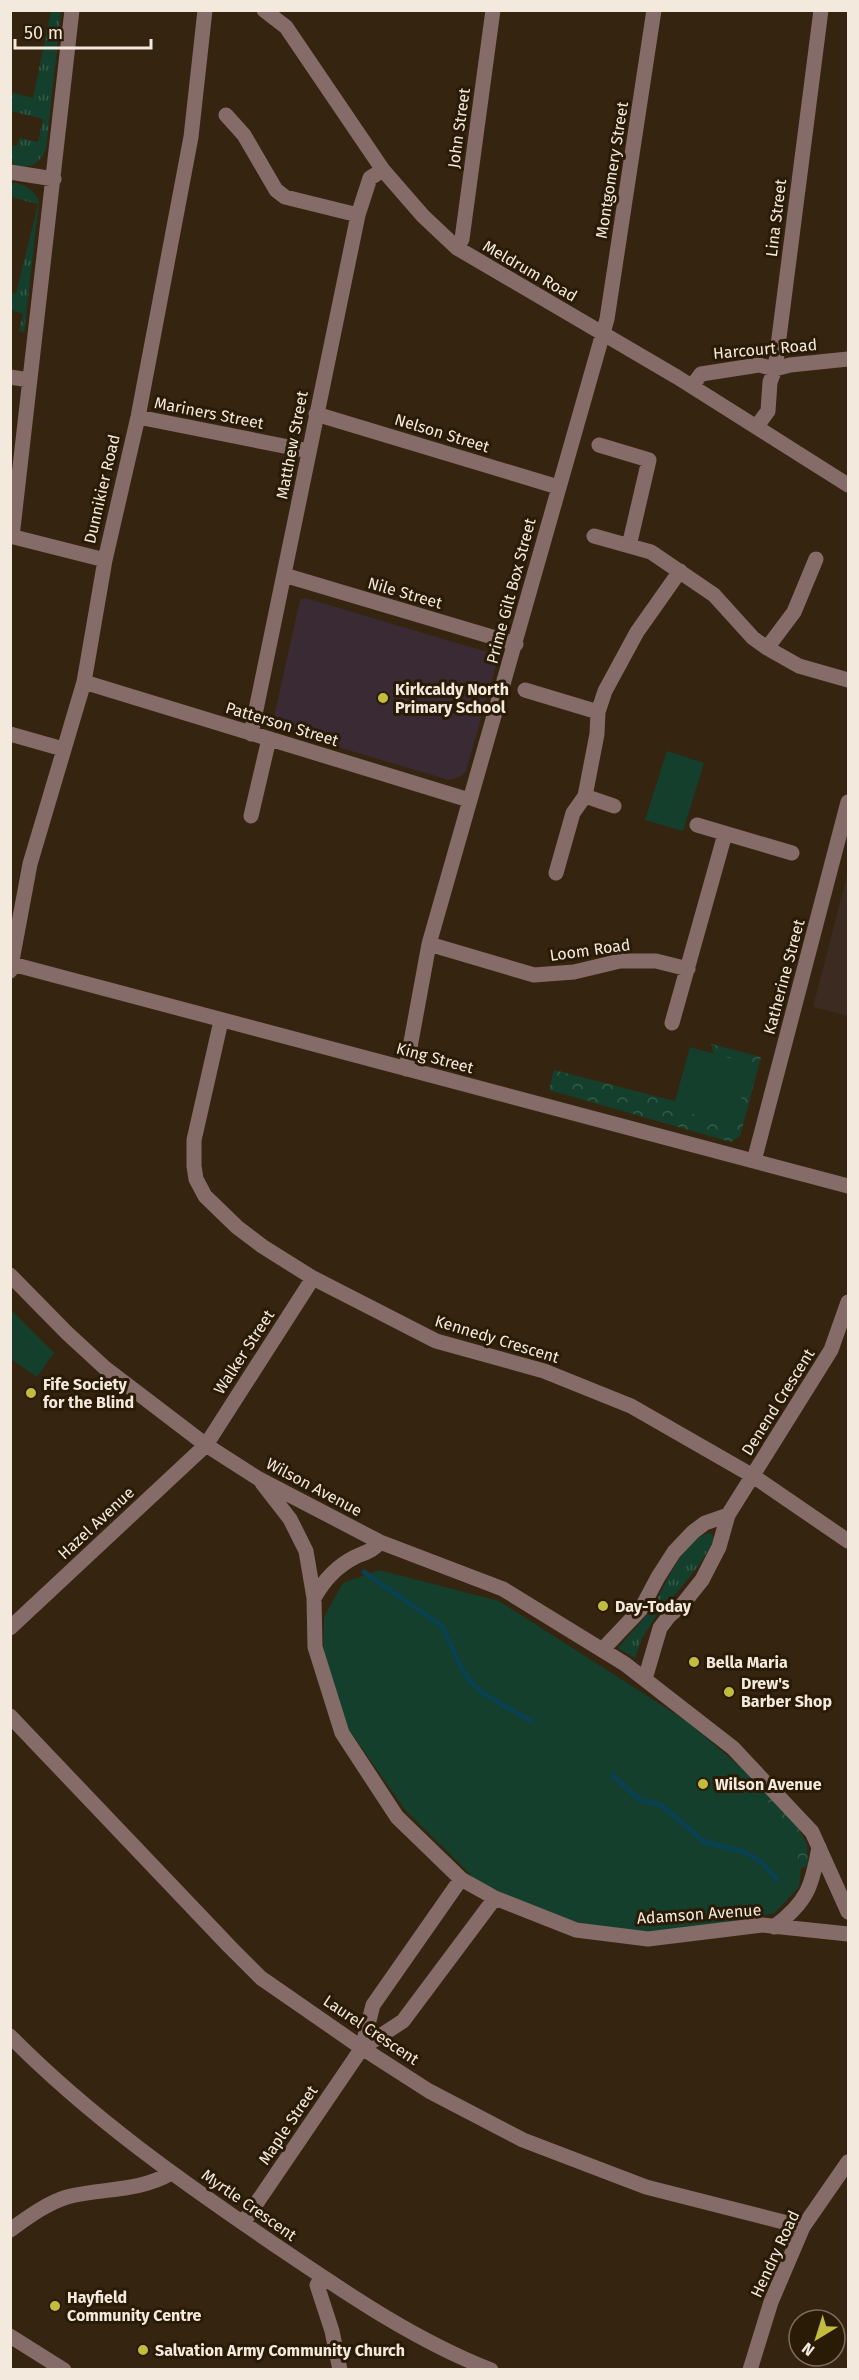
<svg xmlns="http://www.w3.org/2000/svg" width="859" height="2380" font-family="'Fira Sans',sans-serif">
	<defs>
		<pattern id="grass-tufts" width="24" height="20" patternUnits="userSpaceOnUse" patternTransform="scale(1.5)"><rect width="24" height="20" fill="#143f2c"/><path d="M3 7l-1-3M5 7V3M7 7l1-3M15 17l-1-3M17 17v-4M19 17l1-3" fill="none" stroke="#375b4a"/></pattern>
		<pattern id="forest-crowns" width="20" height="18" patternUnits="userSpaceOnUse" patternTransform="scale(1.5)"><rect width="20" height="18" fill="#143f2c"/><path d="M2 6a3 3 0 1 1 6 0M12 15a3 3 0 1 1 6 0" fill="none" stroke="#375b4a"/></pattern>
	</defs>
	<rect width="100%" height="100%" fill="#352510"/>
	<path fill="#3c2b21" d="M848,872V1016L813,1007Z"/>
	<path fill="#3a2a34" d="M305,598L494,654L498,659L466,771L460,777L449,780L281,730L274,717L300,600Z"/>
	<path fill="url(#grass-tufts)" d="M51,11H61L46,149C39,164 33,167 17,167L11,160L12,146L18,145L19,138L38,142L43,119L11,111L10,92L33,98Z
		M16,183C27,186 35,191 39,202L24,333L19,331L23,314L11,310V293L16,294L38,204L11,197V184Z
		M708,1533L712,1534L714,1538C708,1557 679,1590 666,1605L660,1606L657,1600C667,1580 685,1540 708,1533Z
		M652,1609L658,1613L642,1638L635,1658L618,1648Z"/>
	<path fill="url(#forest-crowns)" d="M711,1044L761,1057L740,1136L731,1142L549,1090L554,1070L725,1114L717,1063Z
		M744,1767L795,1823L807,1844L808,1865L796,1871L735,1768Z"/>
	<path fill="#143f2c" d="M667,751L704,763L683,831L645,820Z
		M690,1047L751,1064L734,1125L673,1108Z
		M10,1309L54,1353L37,1377L11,1359Z
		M379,1570L499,1601L688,1722L753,1778L791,1838L801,1867L799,1887L775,1913L694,1928L635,1932L565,1920L478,1882L406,1811L349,1730L323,1656L324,1617L343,1583Z"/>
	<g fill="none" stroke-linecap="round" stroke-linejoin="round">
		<path stroke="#0a4151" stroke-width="5" d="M364,1572L442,1626L461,1667L470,1681L484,1694L531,1721
			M613,1776L640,1800L661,1805L692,1831L702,1841L744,1852L760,1861L777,1879"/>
		<path stroke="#866c68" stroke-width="15" d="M264,10L286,27L383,170L423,216L457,248L677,377L848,485
			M226,115L244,135L276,190L285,197L358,215
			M10,172L54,179
			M457,248L462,239L493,10
			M10,377L29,380
			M692,386L701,374L759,365L775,369L790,365L848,359
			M316,414L558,487
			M138,417L309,451
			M757,426L768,411L770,382L775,369L821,10
			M599,445L649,460L629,546
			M10,536L105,560
			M594,536L651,552L714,595L753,638L767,648L799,666L848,680
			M12,537L72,10
			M284,575L516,644
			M767,648L794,612L816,559
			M84,682L469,800
			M525,690L598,712
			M10,734L63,749
			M251,734L358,215L370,178L383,170
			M585,796L614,806
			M251,816L269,739
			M697,825L792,853
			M556,873L573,813L585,796L597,734L598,712L605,691L637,632L680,571
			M429,944L534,975L574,972L620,961H656L688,969
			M12,964L848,1186
			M10,971L30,864L84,682L105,560L138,417L191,137L205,10
			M221,1021L194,1140V1166L196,1179L205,1196L237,1227L262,1246L313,1278L436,1341L544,1371L631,1406L753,1476L848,1541
			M672,1023L725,834
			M406,1069L429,944L607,319L654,10
			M754,1161L848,802
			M10,1275L67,1333L105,1368L206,1445L259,1479L380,1542L503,1589L625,1664L733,1748L812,1832L848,1912
			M262,1483L290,1519L306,1551L314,1598L315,1647L342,1733L397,1817L461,1879L495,1898L576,1930L648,1939L762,1925L848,1934
			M314,1598C324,1580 337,1566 355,1557C366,1552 373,1551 380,1542
			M10,1628L206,1445L313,1278
			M603,1649L641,1609L658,1577L674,1552L693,1532L705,1523L728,1515
			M645,1679L660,1628L669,1616L682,1605L702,1580L719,1547L728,1515L831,1350L848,1302
			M10,1716L230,1947L261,1978L362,2048L429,2091L523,2140L646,2187L803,2227
			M774,1927C807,1902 812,1887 819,1847
			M10,2036C90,2117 181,2181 275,2245C343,2291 414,2340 491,2370
			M362,2048L403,2021L495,1898
			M243,2223L362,2048L373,2005L461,1879
			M10,2230C27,2218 47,2203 67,2197C102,2188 139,2192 171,2173
			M322,2277L317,2285L332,2331L340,2370
			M10,2336L64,2370
			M750,2370L771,2302L803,2227L848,2162"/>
	</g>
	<g fill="#c2bd3f" stroke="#2a1b07" stroke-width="2">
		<circle cx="383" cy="698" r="6"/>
		<circle cx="31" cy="1393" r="6"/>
		<circle cx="603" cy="1606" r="6"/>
		<circle cx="694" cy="1662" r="6"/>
		<circle cx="729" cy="1692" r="6"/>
		<circle cx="703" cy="1784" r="6"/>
		<circle cx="55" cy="2306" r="6"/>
		<circle cx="143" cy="2350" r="6"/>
	</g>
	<g text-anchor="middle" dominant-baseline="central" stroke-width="6" stroke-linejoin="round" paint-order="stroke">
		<g font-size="16" fill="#f4e9dd" stroke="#2a1b07">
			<text transform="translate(459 128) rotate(-82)">John Street</text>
			<text transform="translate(612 170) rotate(-81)">Montgomery Street</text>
			<text transform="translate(776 218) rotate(-83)">Lina Street</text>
			<text transform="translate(530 271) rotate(30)">Meldrum Road</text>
			<text transform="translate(765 349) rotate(-5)">Harcourt Road</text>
			<text transform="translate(209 413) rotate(11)">Mariners Street</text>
			<text transform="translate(442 433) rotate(17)">Nelson Street</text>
			<text transform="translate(292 445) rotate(-79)">Matthew Street</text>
			<text transform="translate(102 489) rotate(-77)">Dunnikier Road</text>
			<text transform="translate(511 591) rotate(-75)">Prime Gilt Box Street</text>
			<text transform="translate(405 593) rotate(16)">Nile Street</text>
			<text transform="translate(282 724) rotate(17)">Patterson Street</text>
			<text transform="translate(590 950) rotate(-8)">Loom Road</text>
			<text transform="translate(784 977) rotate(-75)">Katherine Street</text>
			<text transform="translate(435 1058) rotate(15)">King Street</text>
			<text transform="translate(497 1339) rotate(17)">Kennedy Crescent</text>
			<text transform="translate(244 1352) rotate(-57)">Walker Street</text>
			<text transform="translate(778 1402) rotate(-58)">Denend Crescent</text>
			<text transform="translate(314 1487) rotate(28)">Wilson Avenue</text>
			<text transform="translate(96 1523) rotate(-43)">Hazel Avenue</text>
			<text transform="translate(699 1914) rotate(-4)">Adamson Avenue</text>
			<text transform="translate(371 2030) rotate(34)">Laurel Crescent</text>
			<text transform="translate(288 2125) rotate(-56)">Maple Street</text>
			<text transform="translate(249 2205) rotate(35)">Myrtle Crescent</text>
			<text transform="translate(775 2254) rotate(-65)">Hendry Road</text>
		</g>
		<g font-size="16" font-weight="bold" fill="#f4e9dd" stroke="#2a1b07" text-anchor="start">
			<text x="395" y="689">Kirkcaldy North<tspan x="395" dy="18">Primary School</tspan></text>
			<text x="43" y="1384">Fife Society<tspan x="43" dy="18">for the Blind</tspan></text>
			<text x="615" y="1606">Day-Today</text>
			<text x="706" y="1662">Bella Maria</text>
			<text x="741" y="1683">Drew's<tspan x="741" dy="18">Barber Shop</tspan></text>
			<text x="715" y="1784">Wilson Avenue</text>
			<text x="67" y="2297">Hayfield<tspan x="67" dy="18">Community Centre</tspan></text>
			<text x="155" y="2350">Salvation Army Community Church</text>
		</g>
	</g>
	<rect width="859" height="2380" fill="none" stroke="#f4e9dd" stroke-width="24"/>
	<g transform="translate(817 2338) rotate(218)"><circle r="28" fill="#2a1b07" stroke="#7b6d5d" stroke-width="1.5"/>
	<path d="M0-4.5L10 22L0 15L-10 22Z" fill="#c2bd3f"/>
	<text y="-9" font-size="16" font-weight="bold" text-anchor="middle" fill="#f4e9dd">N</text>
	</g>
	<path d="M15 39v9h136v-9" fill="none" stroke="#f4e9dd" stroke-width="3"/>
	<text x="24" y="39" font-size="18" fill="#f4e9dd" stroke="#2a1b07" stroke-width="4.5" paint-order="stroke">50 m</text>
</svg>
